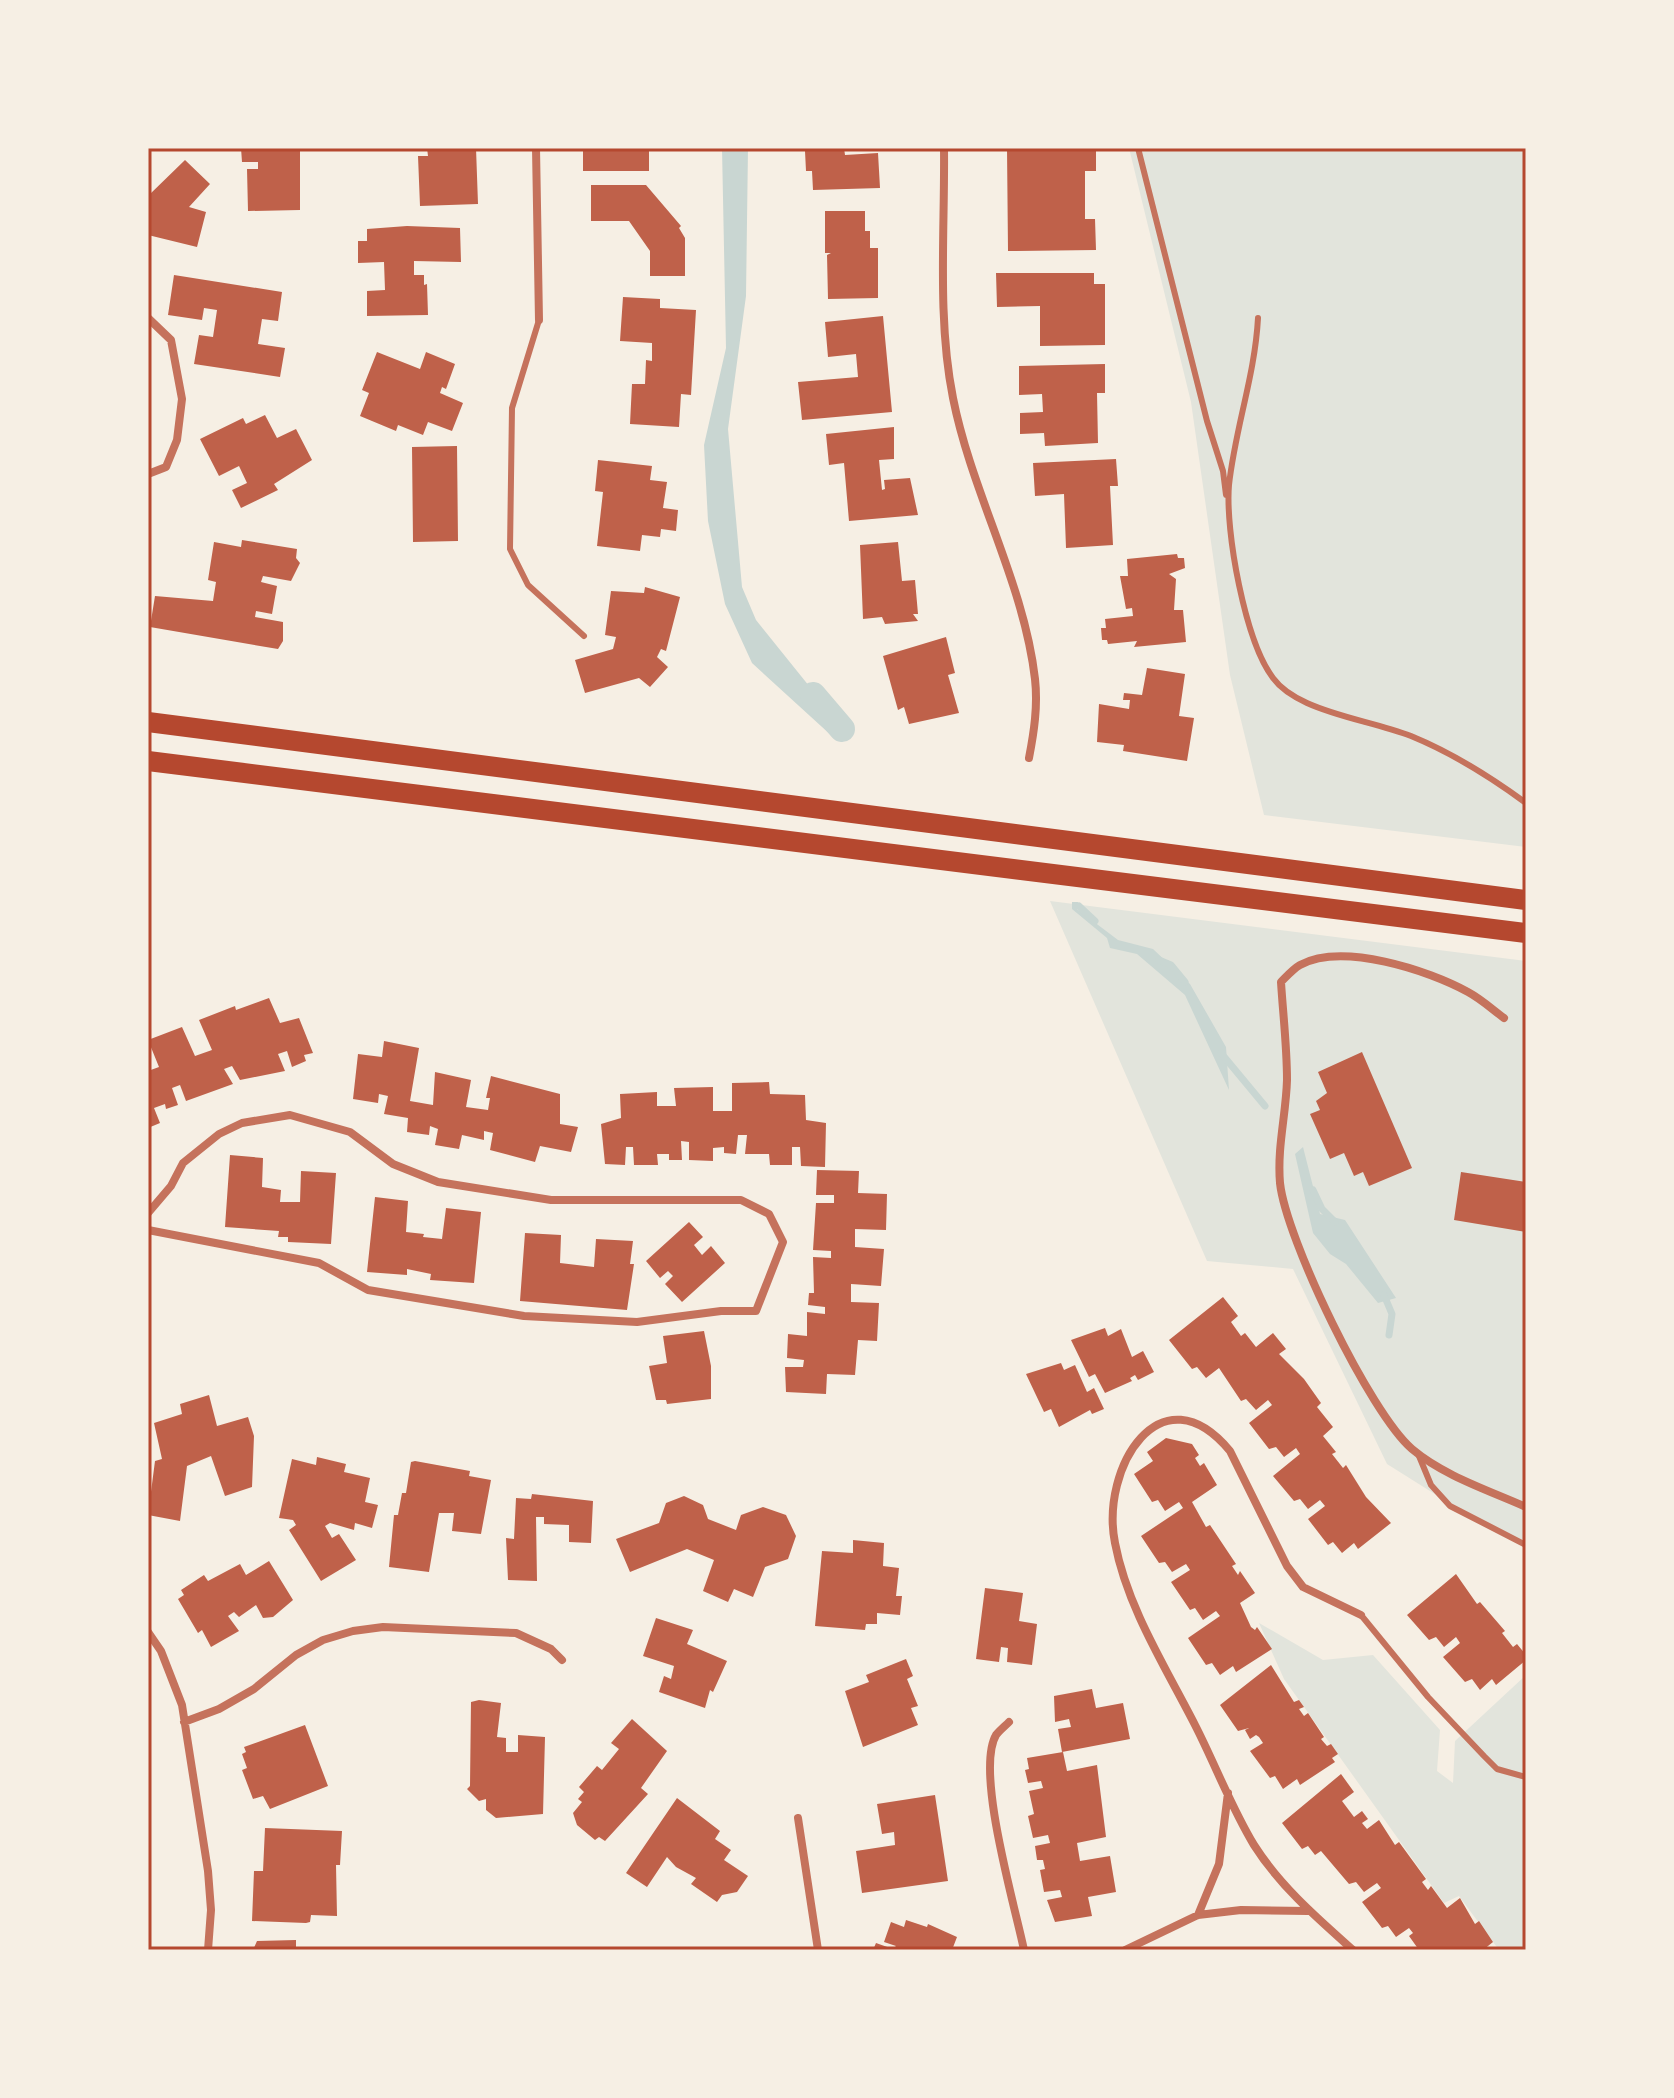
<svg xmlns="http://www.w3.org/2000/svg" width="1674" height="2098" font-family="'Roboto Condensed',sans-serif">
	<rect width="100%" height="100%" fill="#f6efe4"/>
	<path fill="#e2e4dc" d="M1129,148H1526V847L1264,815L1230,675L1191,402Z
		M1050,901L1526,961V1542L1465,1513L1387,1464L1293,1269L1207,1261Z
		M1259,1623L1323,1660L1373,1655L1440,1730L1437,1771L1453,1783L1455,1741L1526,1675V1950H1499L1459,1896L1444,1903L1284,1679Z"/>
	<path fill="#c9d6d2" d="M722,148H748L746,296L728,429L742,587L756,620L834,717L840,731L833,737L752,663L725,604L708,521L704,445L726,348Z
		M1072,902H1078L1077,909L1118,940L1153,949L1190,984L1226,1047L1229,1090L1185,995L1137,954L1110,948L1107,938L1072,909Z
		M1303,1147L1320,1214L1345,1220L1396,1298L1378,1303L1346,1264L1330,1254L1313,1233L1295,1154Z"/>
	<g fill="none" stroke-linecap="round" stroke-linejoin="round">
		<path stroke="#c9d6d2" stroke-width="7" d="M1079,906L1095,921
			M1159,960L1171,965L1185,982
			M1221,1053L1265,1106
			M1313,1190L1322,1209L1335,1222
			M1384,1295L1392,1314L1389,1335"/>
		<path stroke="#c9d6d2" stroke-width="26" d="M813,695L842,729"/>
	</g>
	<path fill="#bf614a" d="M241,148H300V210L248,211L247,169H258V162H242Z
		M427,148H476L478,204L420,206L418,156H428Z
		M583,148H649V171H583Z
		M812,148H844L845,155L878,153L880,188L813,190L812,171H806L805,151H813Z
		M1007,148H1096V171H1085V219H1095L1096,250L1008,251Z
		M185,160L210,184L189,207L206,212L197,247L148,235V196Z
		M591,185H646L681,226L679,228L685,238V276H650V251L629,221H591Z
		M825,211H865V231H870V248H878V298L828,299L827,255L831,253H825Z
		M407,226L460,228L461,262L414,261V275H424V285L427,284L428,315L367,316V291L385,290L384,262L358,263V241H367V229Z
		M996,273H1094V284H1105V345L1040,346V306L997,307Z
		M174,275L282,292L278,321L262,319L258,344L285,348L280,377L194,364L199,335L213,337L217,310L204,308L202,320L168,315Z
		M623,297L660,299V308L696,310L691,395L681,394L679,427L630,424L632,384H645L646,360L652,361V343L620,341Z
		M883,316L892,412L802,420L798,382L858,377L856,354L828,357L825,322Z
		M377,352L420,369L426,352L455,364L446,389L442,387L440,393L463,403L452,431L428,422L423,435L398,425L396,431L360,416L369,393L362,390Z
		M1105,364V393H1097L1098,443L1045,446L1044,433L1020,434V413L1043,412L1042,394L1019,395V366Z
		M265,415L277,438L296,429L312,460L274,484L278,490L241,508L232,490L247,483L239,466L219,476L200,439L243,418L246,424Z
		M894,427V459L879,460L882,490L885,489L884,480L910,478L918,515L849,521L844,463L829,465L826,434Z
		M457,446L458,541L413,542L412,447Z
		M1116,459L1118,486H1110L1113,545L1066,548L1064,494L1035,496L1033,463Z
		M598,460L652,466L650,480L667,482L663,508L678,510L676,531L661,529L660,537L642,535L640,551L597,546L603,492L595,491Z
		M242,540L297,549L296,558L300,563L291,581L263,576L261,582L277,586L272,614L256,611L255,617L283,622V641L278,649L150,627L155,596L213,601L216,582L208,580L214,542L241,547Z
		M898,542L902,581L915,580L918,614H913L918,621L885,624L882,617L863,619L860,545Z
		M1177,554L1178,558H1184L1185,568L1169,574L1176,579L1174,610H1183L1186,642L1134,647L1137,641L1108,644L1107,640H1102L1101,628H1106L1105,619L1133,616L1132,608L1126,609L1120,576H1128L1127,559Z
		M645,587L680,597L666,651L661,649L657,657L668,667L650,687L639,678L585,693L575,660L613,649L616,637L605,635L611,591L644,593Z
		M946,637L955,673L948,675L959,713L909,724L904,707L898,710L883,656Z
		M1147,668L1185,674L1179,716L1194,718L1187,761L1123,751L1124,745L1097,742L1099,704L1129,709L1130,700H1123L1124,693L1142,695Z
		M269,998L280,1023L299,1018L313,1053L304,1055L306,1061L292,1067L287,1051L278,1054L285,1071L240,1080L232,1066L224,1069L233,1084L186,1101L180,1085L172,1088L178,1105L166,1109L165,1104L154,1108L160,1123L148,1128V1071L159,1067L148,1040L182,1027L195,1056L212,1050L199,1020L235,1006L236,1010Z
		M384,1041L419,1048L410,1101L433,1105L435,1072L471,1080L466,1107L488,1110L490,1098H486L491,1076L560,1094V1124L578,1127L571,1152L540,1146L535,1162L490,1150L493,1133L484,1131V1140L462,1135L459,1149L435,1145L438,1129L430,1126L429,1135L407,1132L408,1118L384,1114L388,1096L379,1094L378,1103L353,1099L358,1054L382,1057Z
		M1362,1052L1412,1168L1369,1186L1363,1172L1354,1176L1344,1153L1330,1159L1310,1114L1320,1110L1316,1101L1327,1093L1318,1072Z
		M769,1082L770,1094L805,1095L806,1120L826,1123L825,1167L801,1166L800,1147H792V1165H770L769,1154H745L747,1135H738L736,1154L724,1153V1147L713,1148V1161L689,1160V1142L681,1141L682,1160H669V1154H657L658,1165H634L633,1147H626L625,1165L605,1164L601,1124L621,1118L620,1094L657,1092V1106H676L674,1088L713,1087V1111H732V1083Z
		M230,1155L263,1158L262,1187L281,1190L280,1202H300L301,1171L336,1173L331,1244L288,1242V1237H278L279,1231L225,1227Z
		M817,1170L859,1171L858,1193L887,1194L886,1230L855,1229V1247L884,1249L881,1286L851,1284V1302L879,1303L877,1341L858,1340L855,1375L827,1374L826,1394L786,1392L785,1367H803L804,1360L787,1358L788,1334L807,1336V1312L825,1314V1307L808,1305L809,1293H814L813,1257L831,1258V1251L813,1250L816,1203H834V1195H816Z
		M1461,1172L1526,1182V1232L1454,1220Z
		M375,1197L408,1201L406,1232L424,1234L423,1237L442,1239L446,1208L481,1212L474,1283L430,1280L431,1274L407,1269V1275L367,1272Z
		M689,1222L703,1237L694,1245L702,1255L711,1246L725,1263L682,1302L665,1284L673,1276L668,1271L660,1278L646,1261Z
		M525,1233L561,1235L560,1263L594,1267L596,1239L633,1241L630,1264H634L627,1310L520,1301Z
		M1223,1297L1238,1316L1231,1322L1241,1336L1245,1333L1256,1347L1273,1333L1286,1349L1279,1354L1304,1379L1321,1403L1317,1407L1333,1427L1323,1436L1336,1452L1332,1454L1343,1468L1346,1465L1366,1497L1391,1523L1358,1549L1354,1543L1342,1553L1333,1542L1328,1545L1308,1519L1325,1506L1320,1500L1308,1509L1300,1499L1294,1501L1273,1476L1300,1454L1296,1448L1284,1457L1276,1447L1269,1449L1249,1423L1272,1405L1268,1400L1256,1410L1246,1399L1241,1401L1219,1368L1206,1378L1197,1367L1192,1369L1169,1340Z
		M1105,1328L1108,1336L1121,1329L1132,1357L1143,1351L1154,1372L1138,1380L1135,1375L1130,1378L1132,1381L1105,1393L1095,1374L1089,1377L1071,1340Z
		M704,1331L711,1366V1399L667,1404L666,1400H656L649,1366L667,1363L663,1336Z
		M1061,1363L1064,1370L1075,1365L1087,1392L1094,1388L1104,1409L1092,1414L1090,1410L1059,1427L1051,1409L1044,1412L1026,1374Z
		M209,1395L217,1426L248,1417L254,1436L252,1487L225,1496L211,1456L187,1466L180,1521L148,1515L155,1461L162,1459L154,1423L182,1414L180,1404Z
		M1166,1438L1192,1444L1199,1455L1195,1458L1200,1466L1204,1463L1217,1485L1192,1502L1206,1527L1210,1525L1236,1564L1232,1566L1238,1575L1240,1571L1255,1593L1240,1603L1251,1627L1255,1630L1257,1627L1272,1649L1236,1672L1233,1666L1220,1675L1212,1663L1206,1665L1188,1638L1220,1616L1216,1611L1203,1620L1195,1608L1190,1610L1171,1582L1190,1570L1186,1564L1172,1572L1165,1562L1159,1563L1141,1536L1183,1508L1179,1502L1165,1511L1158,1500L1152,1502L1134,1474L1153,1461L1147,1452Z
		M317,1457L346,1464L344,1472L370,1478L365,1502L378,1505L372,1528L355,1523L354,1530L330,1523L325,1526L332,1538L339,1534L356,1560L321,1581L289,1530L296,1525L293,1520L279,1518L292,1459L316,1465Z
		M415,1461L470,1471L469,1476L491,1480L481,1534L452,1531L454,1513H439L429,1572L389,1567L394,1515H398L402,1493H406L411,1462Z
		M532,1494L593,1501L591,1543L569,1542V1525L544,1524V1517H536L537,1581L508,1580L506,1538L514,1539L516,1498L531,1499Z
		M684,1496L703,1505L708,1519L736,1530L741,1515L763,1507L786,1515L796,1536L788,1559L765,1567L753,1597L734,1589L728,1602L703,1591L714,1560L687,1549L630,1572L616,1539L659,1523L666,1503Z
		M853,1540L884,1543L883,1566L899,1568L896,1596H902L900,1615L877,1613V1624H866L865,1630L815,1626L822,1551L853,1553Z
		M269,1561L293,1600L273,1617L263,1618L256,1605L239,1617L234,1612L228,1616L239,1631L211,1647L202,1630L198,1633L178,1599L184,1595L181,1590L204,1575L208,1581L240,1564L246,1575Z
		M1456,1574L1477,1604L1480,1602L1505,1631L1502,1633L1513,1647L1517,1644L1526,1655V1660L1496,1685L1492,1679L1480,1690L1472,1679L1465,1682L1443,1657L1460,1643L1456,1637L1444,1647L1436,1637L1429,1640L1407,1615Z
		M985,1588L1023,1593L1019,1621L1037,1624L1032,1665L1007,1662L1008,1648L1001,1647L999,1662L976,1659Z
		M656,1618L693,1630L687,1644L727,1661L713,1692L710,1690L705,1708L659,1692L664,1676L671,1679L674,1666L643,1656Z
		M906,1659L913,1676L907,1679L918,1706L911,1708L918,1725L863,1747L845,1691L869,1682L866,1675Z
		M1271,1665L1294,1702L1299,1700L1304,1707L1299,1709L1304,1716L1308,1713L1324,1737L1321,1739L1327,1746L1331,1744L1338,1754L1332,1758L1335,1762L1300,1785L1297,1779L1283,1789L1275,1776L1270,1778L1250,1751L1263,1743L1259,1737L1256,1735L1250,1739L1245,1730L1249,1728L1238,1731L1220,1705Z
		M1092,1689L1096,1708L1123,1703L1130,1739L1062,1752L1058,1729L1071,1727L1069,1719L1055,1722L1054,1696Z
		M479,1700L501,1703L497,1737L506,1738V1752H518V1735L545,1737L543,1814L496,1818L486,1810V1799L479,1801L467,1789L470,1786L471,1702Z
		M632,1719L667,1751L641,1788L648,1794L605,1841L599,1837L595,1840L577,1825L573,1813L582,1802L578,1799L584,1792L579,1787L597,1766L602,1770L619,1749L611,1743Z
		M305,1725L328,1786L270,1809L263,1796L253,1799L242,1770L247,1768L242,1754L246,1752L244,1747Z
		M1063,1752L1067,1771L1097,1765L1106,1837L1077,1843L1080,1861L1110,1856L1116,1892L1088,1897L1092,1916L1055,1922L1047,1900L1062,1897L1060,1890L1044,1892L1040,1870L1045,1869L1043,1860H1037L1035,1846L1050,1843L1048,1835L1033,1838L1028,1816L1034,1814L1029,1791L1043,1788L1041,1781L1028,1783L1025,1770L1029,1769L1027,1758Z
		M1341,1774L1354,1792L1342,1801L1354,1817L1362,1811L1368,1819L1362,1823L1367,1829L1379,1820L1395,1845L1399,1842L1426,1879L1422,1882L1428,1890L1431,1886L1447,1908L1460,1898L1475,1924L1479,1921L1493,1942L1483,1950H1419L1409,1936L1413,1933L1409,1928L1396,1937L1388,1926L1382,1928L1362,1902L1381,1888L1377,1883L1364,1892L1356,1882L1349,1884L1321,1851L1315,1855L1308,1846L1302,1849L1282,1823Z
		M935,1795L948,1881L862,1893L856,1851L895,1845L894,1832L882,1834L877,1804Z
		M677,1798L720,1831L715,1839L731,1850L724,1860L748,1876L737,1892L722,1895L717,1902L691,1884L696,1878L676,1867L667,1857L647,1887L626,1873Z
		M265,1828L342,1831L340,1865H336L337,1916L311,1915L310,1922L306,1923L252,1921L254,1871H263Z
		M906,1920L927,1927L928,1924L957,1937L952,1950H873L876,1943L893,1949L896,1946L884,1942L891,1922L904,1927Z
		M296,1940V1950H253L257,1941Z"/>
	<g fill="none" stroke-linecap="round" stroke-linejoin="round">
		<path stroke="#c5725c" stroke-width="6" d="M1138,148L1207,421L1223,471L1226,495
			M1258,318C1255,375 1235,429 1229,485C1225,531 1245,641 1273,678C1281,689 1294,697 1307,703C1340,718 1377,723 1411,736C1450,752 1492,778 1526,803
			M539,320L512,408L510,549L528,585L584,636
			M1419,1456L1431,1485L1450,1506L1526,1545
			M1361,1615L1428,1697L1484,1756L1497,1769L1526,1777
			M1526,1820V1824"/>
		<path stroke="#c5725c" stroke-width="8" d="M536,148L539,320
			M944,148C945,230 937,318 953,398C972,494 1024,583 1035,679C1038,706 1034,732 1029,758
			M148,318L171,340L182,399L177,440L166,467L148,474
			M1504,1018C1492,1009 1481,999 1468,992C1428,970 1342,942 1300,965C1293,969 1287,976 1281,982C1283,1014 1287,1047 1287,1080C1286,1115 1277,1147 1280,1183C1286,1239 1370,1413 1412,1449C1444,1476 1488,1490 1526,1507
			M148,1213L171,1186L183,1163L219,1134L242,1123L290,1115L350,1132L393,1164L438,1182L551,1200H741L769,1214L783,1242L756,1311H721L637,1322L524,1316L368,1290L319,1263L148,1230
			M148,1632L161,1651L182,1705L208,1871L211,1910L208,1950
			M184,1722L219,1709L254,1689L296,1655L323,1640L353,1631L383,1627L516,1633L551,1649L562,1660
			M1009,1722C1005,1726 999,1731 996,1735C975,1771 1015,1906 1024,1950
			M798,1818L818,1950
			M1198,1915L1219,1864L1228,1793
			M1125,1950L1198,1915L1241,1910L1308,1911
			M1353,1950C1317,1918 1280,1886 1254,1845C1231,1807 1215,1764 1195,1725C1166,1668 1127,1607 1115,1543C1100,1468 1161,1368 1230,1451L1287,1566L1303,1587L1361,1615"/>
		<path stroke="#b5482f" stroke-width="20" d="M148,722L1526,900
			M148,761L1526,933"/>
	</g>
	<rect width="1674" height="2098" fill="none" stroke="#f6efe4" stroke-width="300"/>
	<rect x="150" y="150" width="1374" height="1798" fill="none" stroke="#b5482f" stroke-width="3"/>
</svg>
